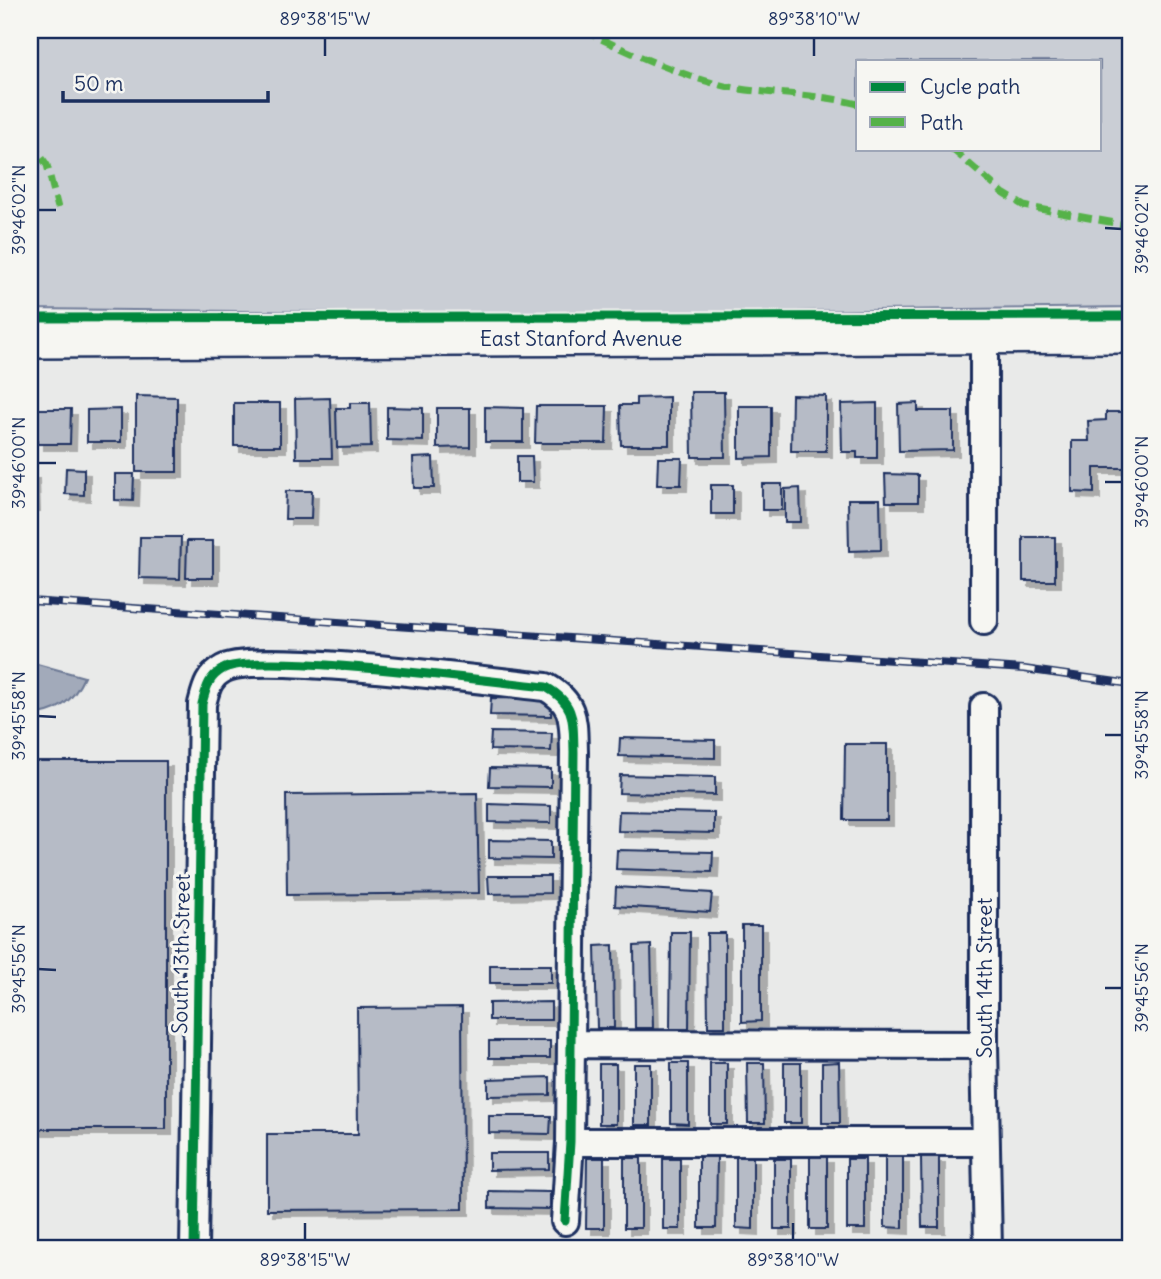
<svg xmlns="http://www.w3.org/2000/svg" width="1161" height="1279" font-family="Delius,sans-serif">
	<defs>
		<filter id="shadow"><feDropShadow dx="6" dy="6" stdDeviation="0" flood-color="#0004"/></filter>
	</defs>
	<rect width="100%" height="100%" fill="#e9eae9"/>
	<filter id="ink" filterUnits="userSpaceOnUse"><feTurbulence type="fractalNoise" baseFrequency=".0143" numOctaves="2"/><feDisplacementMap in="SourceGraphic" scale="14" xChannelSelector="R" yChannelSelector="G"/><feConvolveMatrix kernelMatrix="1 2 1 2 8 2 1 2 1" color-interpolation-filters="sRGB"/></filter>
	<g filter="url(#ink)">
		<path fill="#caced5" stroke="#727e9a" stroke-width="2" fill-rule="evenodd" d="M30,30H1131V307L544,314L30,309ZM858,61H1100V149H858Z"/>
		<path fill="#a2aaba" stroke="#6c7995" stroke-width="2" d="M30,662L84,677C73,702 57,713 30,715Z"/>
		<path fill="#b6bbc6" stroke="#1b2f5e" stroke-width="2" filter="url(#shadow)" d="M691,392H724L725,457H692Z
			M792,395L826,396V451H791Z
			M136,396L177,397V472H136Z
			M669,397V445H621L620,405H636V398Z
			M330,398L332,458H296L295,399Z
			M234,403H280V446H234Z
			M350,403H370L371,447L337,448L336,408H350Z
			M877,403V458H857V452H842L841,404Z
			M918,403V411H953V450L899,451L898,404Z
			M536,406H607L606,443H535Z
			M739,406H771V457L739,458Z
			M387,407L423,408V441L387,440Z
			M485,407L523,408V442H485Z
			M437,408H470V447L437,448Z
			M37,409H71L70,444H37Z
			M121,409V442H87V410Z
			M1106,412H1130V468H1094V493L1072,492V441H1089L1088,421L1106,420Z
			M517,456H532L533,482H517Z
			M433,457L434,488H414L413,458Z
			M658,458H682L681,485H657Z
			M66,468L84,469V495L65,494Z
			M30,473H33L34,505H30Z
			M115,474H134L133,501L115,500Z
			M885,474L918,475V502H886Z
			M762,484H782V510H762Z
			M711,485H733V514H711Z
			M800,488L801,522H785V489Z
			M286,491H312L311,519H285Z
			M848,499H880L881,550L849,551Z
			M140,537H181L180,579L139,578Z
			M1023,537H1055V581H1023Z
			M187,541H213V578H186Z
			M491,698L552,699L551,716L490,715Z
			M491,732L552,733L551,751L490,750Z
			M620,738L715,740V758L619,756Z
			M845,744H887V820H844Z
			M30,761H166V1129H30Z
			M490,768L551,769V787L489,786Z
			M620,775L715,777V795L619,793Z
			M477,793L479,893L287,895L286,795Z
			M489,804L551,806V823L489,822Z
			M619,811L714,813V833L618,831Z
			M489,840L551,841V859L489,858Z
			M617,850L713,852L712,872L616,869Z
			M488,876H550V893L489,894Z
			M616,887L712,893L710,912L615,906Z
			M742,925H761V1021L742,1022Z
			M671,932H690L689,1029H670Z
			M707,933H725V1027H708Z
			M613,945L614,1028H597L595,946Z
			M651,945L653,1028H635L634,946Z
			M490,965H551V983H490Z
			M551,1002V1020H489V1003Z
			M462,1007L463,1209L267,1210V1134H358L357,1008Z
			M489,1041H550V1058H489Z
			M839,1062L840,1123H822V1063Z
			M671,1063H688V1124L671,1123Z
			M710,1063H727V1124H710Z
			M747,1063H764L765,1123H748Z
			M784,1063H801V1123H784Z
			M599,1064H616V1124H599Z
			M634,1064H651V1125H634Z
			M550,1077V1095L488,1096V1079Z
			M489,1116H551L550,1134L489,1133Z
			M489,1153H549V1169L489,1170Z
			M736,1156H753V1229L736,1228Z
			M699,1157H717L716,1228H699Z
			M810,1157H827V1229H810Z
			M885,1157H903V1228L885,1227Z
			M921,1157H939V1227H922Z
			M587,1158H604V1228H586Z
			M624,1158H641V1228H624Z
			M663,1159H680V1229H663Z
			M774,1159H791V1229H774Z
			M847,1159H865V1229H847Z
			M489,1191L550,1192V1209L489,1208Z"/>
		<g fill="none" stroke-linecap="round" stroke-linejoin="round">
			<g stroke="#1b2f5e" stroke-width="32">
				<path id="minor" d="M984,621V337
					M984,707V1045L988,1249
					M571,1044L984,1045
					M570,1142H985
					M194,1249L202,704C206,689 208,677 223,669C255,650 495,682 546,687C576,704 573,721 574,752L570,1142L565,1221"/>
			</g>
			<g stroke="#1b2f5e" stroke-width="42">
				<path id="secondary" d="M30,339L1131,334"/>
			</g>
			<use href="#minor" stroke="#f6f6f2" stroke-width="26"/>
			<use href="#secondary" stroke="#f6f6f2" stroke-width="37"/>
			<g stroke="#1b2f5e" stroke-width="8">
				<path id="rail" d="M30,601L1024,669L1131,684"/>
			</g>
			<use href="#rail" stroke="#f6f6f2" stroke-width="5" stroke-dasharray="16" stroke-linecap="butt"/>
			<path stroke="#55b248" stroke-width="7" stroke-dasharray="14 7" stroke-linecap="butt" d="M583,30C624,51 695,82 740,89C780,95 819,94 858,104
				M30,141L47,165L58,208
				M952,149L1003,193L1024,206L1131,226"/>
			<g stroke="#f6f6f2" stroke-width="13">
				<path id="cycleway" d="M30,318L1131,316
					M194,1249L202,704C206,689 208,677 223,669C255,650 495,682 546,687C576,704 573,721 574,752L570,1142L565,1221"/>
			</g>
			<use href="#cycleway" stroke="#00873e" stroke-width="9"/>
		</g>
	</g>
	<path fill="none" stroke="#1b2f5e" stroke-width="2.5" d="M325,56V38M814,56V38M38,210H56M1105,228L1122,229M38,463H56M1105,482H1122M38,716L56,717M1105,735H1122M38,969L56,970M1105,988H1122M305,1240V1223M793,1240V1223"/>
	<g text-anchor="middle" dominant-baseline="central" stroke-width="6" stroke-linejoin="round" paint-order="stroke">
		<g font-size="21" fill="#1b2f5e" stroke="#f6f6f2">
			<text x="581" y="338">East Stanford Avenue</text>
			<text transform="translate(181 954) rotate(-89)">South 13th Street</text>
			<text transform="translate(984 978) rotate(-90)">South 14th Street</text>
		</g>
	</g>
	<rect width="1161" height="1279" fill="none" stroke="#f6f6f2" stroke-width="77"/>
	<rect x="856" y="60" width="245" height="91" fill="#f6f6f2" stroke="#9ea6b7" stroke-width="2"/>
	<rect x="870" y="82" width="35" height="10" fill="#00873e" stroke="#9ea6b7" stroke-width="2"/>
	<text x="920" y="94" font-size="21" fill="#1b2f5e">Cycle path</text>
	<rect x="870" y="117" width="35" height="10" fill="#55b248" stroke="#9ea6b7" stroke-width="2"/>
	<text x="920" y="130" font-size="21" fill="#1b2f5e">Path</text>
	<path d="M63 91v10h205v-10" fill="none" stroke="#1b2f5e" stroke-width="3.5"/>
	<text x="74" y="91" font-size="21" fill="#1b2f5e" stroke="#f6f6f2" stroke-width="5" paint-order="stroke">50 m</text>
	<rect x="38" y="38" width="1084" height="1202" fill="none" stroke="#1b2f5e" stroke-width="2.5"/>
	<g font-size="18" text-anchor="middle" fill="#1b2f5e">
		<text x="325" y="25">89°38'15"W</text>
		<text x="814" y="25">89°38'10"W</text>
		<text transform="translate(19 210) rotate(-90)" y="6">39°46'02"N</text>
		<text transform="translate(1142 229) rotate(-90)" y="6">39°46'02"N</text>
		<text transform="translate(19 463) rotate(-90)" y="6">39°46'00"N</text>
		<text transform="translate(1142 482) rotate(-90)" y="6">39°46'00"N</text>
		<text transform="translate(19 716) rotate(-90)" y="6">39°45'58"N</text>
		<text transform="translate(1142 735) rotate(-90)" y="6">39°45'58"N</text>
		<text transform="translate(19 969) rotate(-90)" y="6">39°45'56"N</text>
		<text transform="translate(1142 988) rotate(-90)" y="6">39°45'56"N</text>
		<text x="305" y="1266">89°38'15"W</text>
		<text x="793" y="1266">89°38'10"W</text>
	</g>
</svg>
